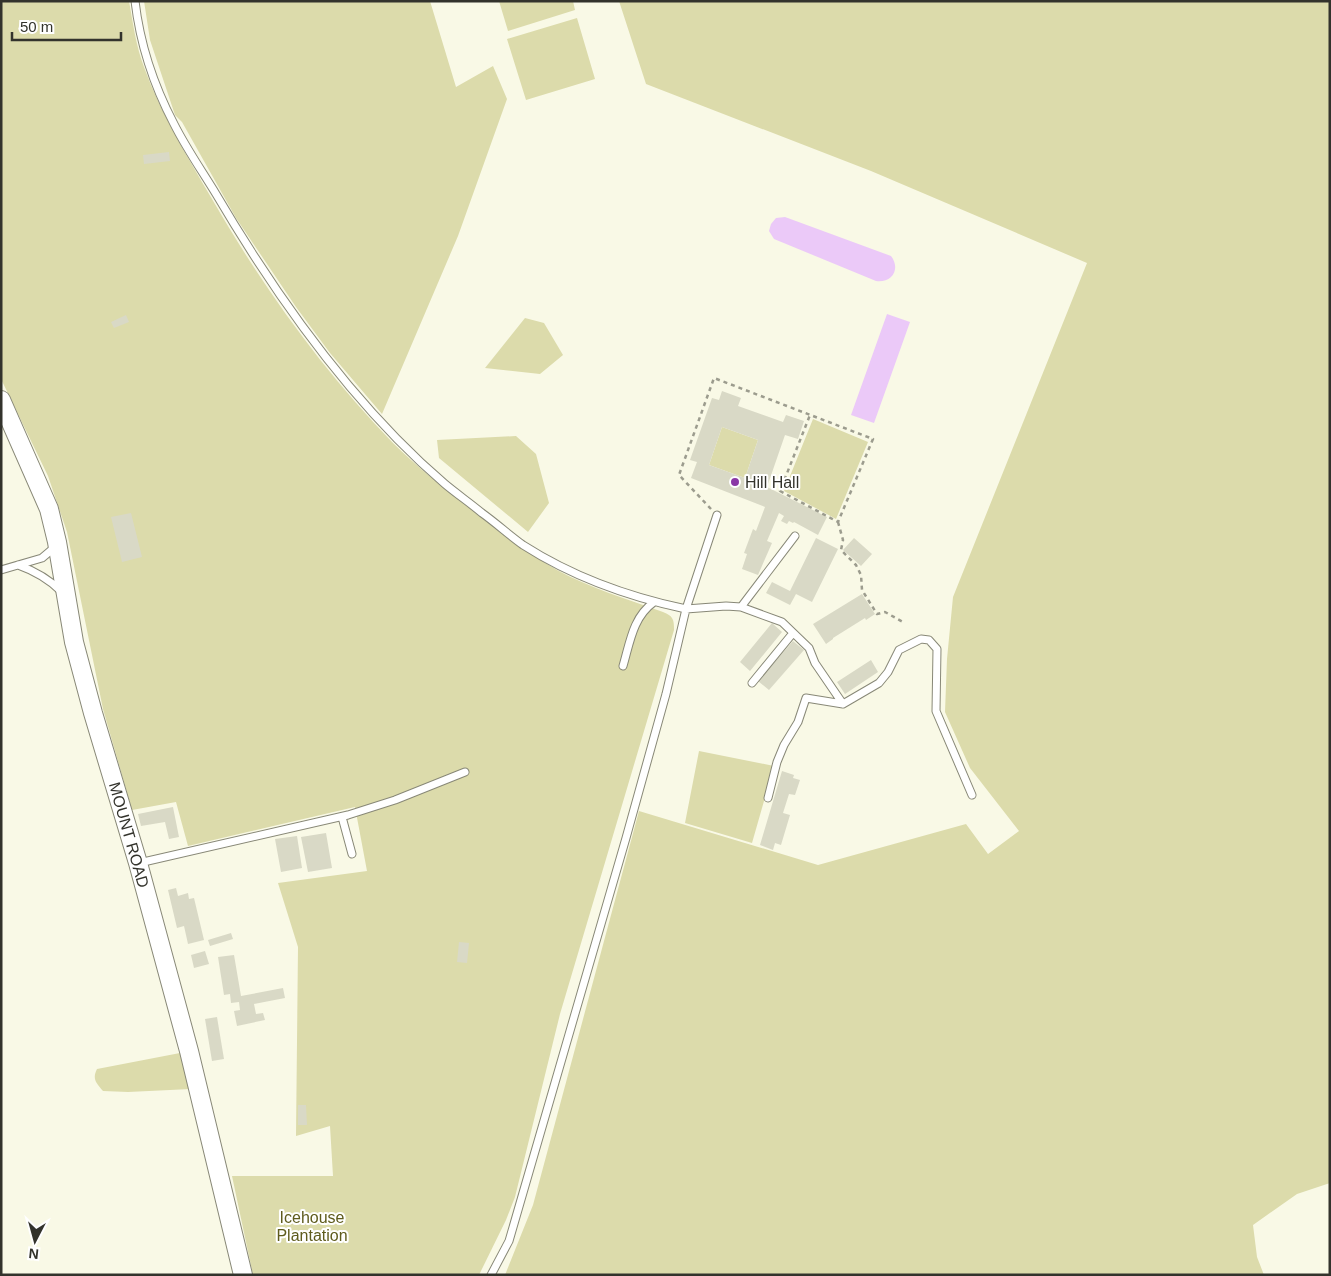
<svg xmlns="http://www.w3.org/2000/svg" width="1331" height="1276" font-family="Helvetica,sans-serif">
	<rect width="100%" height="100%" fill="#f9f9e6"/>
	<path fill="#dcdbab" d="M1,1H129C133,23 136,46 144,67C161,114 187,156 212,199C262,286 323,371 393,443C421,471 453,495 484,519C508,537 531,555 557,570C590,588 627,599 663,612C673,616 674,619 674,630L560,1014L515,1197L506,1220L479,1275H253L232,1176H333L330,1126L296,1136L298,947L278,883L367,871L355,807L188,846L176,802L132,810L103,709L67,532L48,476L1,379Z
		M144,1H430L456,87L493,66L507,99L458,236L382,414L330,353L296,307L236,218L182,122L175,115L150,40Z
		M499,1H573L575,10L508,31Z
		M619,1H1330V1183L1297,1194L1253,1225L1257,1257L1264,1275H505L533,1205L639,811L818,865L966,824L988,854L1019,831L970,768L945,712L947,659L953,597L1087,263L871,171L646,84Z
		M577,18L595,79L526,100L507,39Z
		M525,318L544,323L563,355L540,374L485,368Z
		M813,419L868,442L836,519L784,491Z
		M722,427L758,440L745,478L709,465Z
		M516,436L536,454L549,503L528,532L439,458L437,440Z
		M699,751L774,766L752,843L685,823Z
		M180,1053L191,1089L128,1092L103,1091C96,1083 92,1079 97,1069Z"/>
	<path fill="#ebc9f8" d="M785,217L891,256C901,269 892,283 876,281L774,239L769,231L771,224L776,218Z
		M887,314L910,322L874,423L851,415Z"/>
	<path fill="#d9d9c6" fill-rule="evenodd" d="M169,152L170,161L144,164L143,155Z
		M126,315L129,322L114,328L111,322Z
		M722,391L741,398L738,406L783,422L786,415L804,421L798,439L785,435L767,487L827,517L818,535L794,522L793,523L789,521L787,524L781,521L784,516L779,513L767,541L772,543L758,575L742,569L747,554L744,553L753,529L756,531L765,507L691,478L697,462L690,460L712,398L719,400ZM722,427L758,440L745,478L709,465Z
		M131,513L142,557L122,562L111,517Z
		M816,538L838,549L812,602L796,594L790,605L766,593L772,582L790,591Z
		M854,538L872,554L861,566L843,550Z
		M862,594L875,614L866,620L865,618L833,638V639L826,644L813,624Z
		M772,623L782,632L750,671L740,662Z
		M793,641L804,650L769,690L758,681Z
		M871,660L878,672L845,694L837,682Z
		M782,771L794,775L793,778L800,780L795,795L789,794L783,813L790,815L781,845L775,843L773,850L760,845Z
		M173,807L179,837L169,839L165,822L141,826L138,814Z
		M326,833L332,868L308,872L301,837Z
		M297,836L302,868L281,872L275,839Z
		M176,888L178,896L188,893L189,899L194,898L204,940L188,944L184,926L177,928L168,890Z
		M231,933L233,939L210,946L208,940Z
		M459,942L469,943L467,963L457,962Z
		M205,951L209,964L194,968L191,955Z
		M234,955L241,996L283,988L285,998L254,1004L256,1014L263,1013L265,1020L237,1026L234,1011L240,1010L239,1002L231,1003L230,994L224,995L218,957Z
		M217,1017L224,1059L212,1061L205,1019Z
		M298,1105H306L307,1125H298Z"/>
	<g fill="none" stroke-linecap="round" stroke-linejoin="round">
		<g stroke="#887" stroke-width="9">
			<path id="service" d="M135,1C140,44 154,86 174,124C186,148 202,171 216,194C276,296 354,406 445,484C457,494 470,503 482,513C496,523 509,535 523,545C573,577 629,597 686,609L717,515
				M18,565C35,571 49,579 62,592
				M1,570L42,558L55,547
				M741,607L795,536
				M623,666C630,642 633,617 654,602
				M752,683L793,633
				M768,798L777,762L784,745L798,722L806,698L843,704L879,683L888,672L899,650L921,639L929,640L937,649L936,711L972,795
				M342,817L352,854
				M139,863L348,815L395,800L465,772
				M491,1275L509,1241L626,838L666,694L686,609L726,606L741,607L782,622L809,648L815,663L843,704"/>
		</g>
		<g stroke="#887" stroke-width="20">
			<path id="tertiary" d="M1,400L49,509L57,542L74,642L93,713L138,863L189,1051L243,1275"/>
		</g>
		<path stroke="#9c9c8e" stroke-width="2.5" stroke-dasharray="4 4" stroke-linecap="butt" d="M711,509L679,475L714,378L873,439L838,522L780,491L810,415
			M838,522L843,540L841,550L856,565L861,575L862,590L877,614L885,612L903,622"/>
		<use href="#service" stroke="#fff" stroke-width="7"/>
		<use href="#tertiary" stroke="#fff" stroke-width="18"/>
	</g>
	<circle fill="#8a37a6" stroke="#fff" stroke-width="2" cx="735" cy="482" r="5"/>
	<g text-anchor="middle" dominant-baseline="central" stroke-width="4" stroke-linejoin="round" paint-order="stroke">
		<g font-size="16" fill="#33332c" stroke="#fff" text-anchor="start">
			<text x="745" y="482">Hill Hall</text>
		</g>
		<g font-size="16" fill="#33332c" stroke="#fff">
			<text transform="translate(129 835) rotate(74)">MOUNT ROAD</text>
		</g>
		<g font-size="16" fill="#5e5b1c" stroke="#fff">
			<text x="312" y="1217">Icehouse<tspan x="312" dy="18">Plantation</tspan></text>
		</g>
	</g>
	<rect width="1331" height="1276" fill="none" stroke="#33332c" stroke-width="5"/>
	<g transform="translate(35 1241) rotate(186)" stroke="#ffffff" stroke-width="4" paint-order="stroke">
	<path d="M0-4L9 19L0 12L-9 19Z" fill="#33332c"/>
	<text y="-8" font-size="14" font-weight="bold" text-anchor="middle" fill="#33332c">N</text>
	</g>
	<path d="M12 32v8h109v-8" fill="none" stroke="#33332c" stroke-width="2.5"/>
	<text x="20" y="32" font-size="15" fill="#33332c" stroke="#ffffff" stroke-width="4" paint-order="stroke">50 m</text>
</svg>
